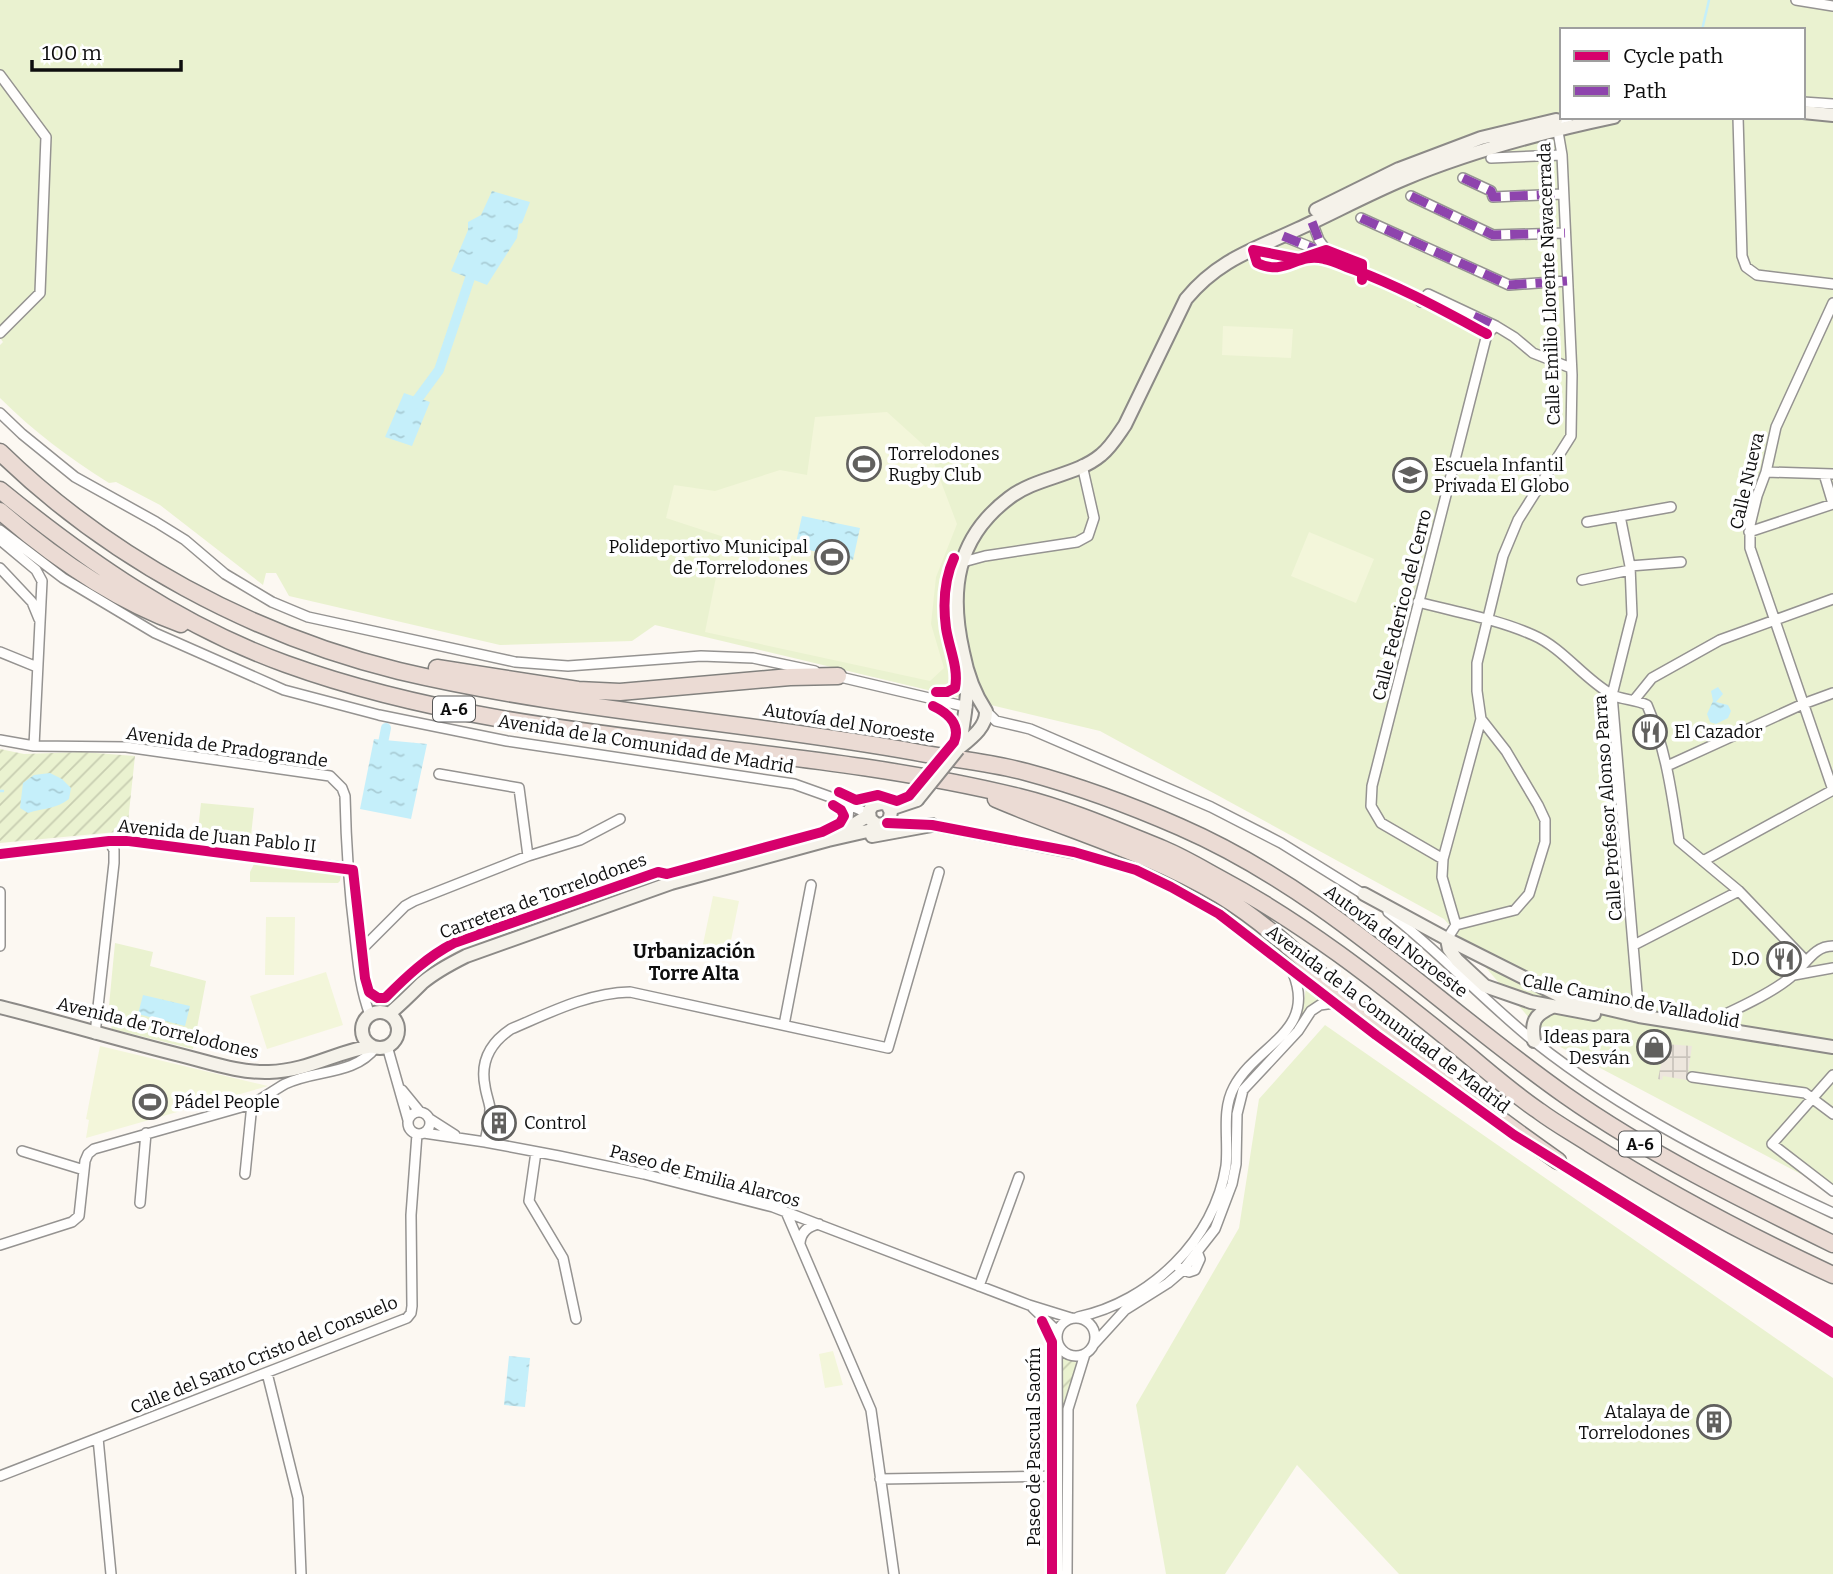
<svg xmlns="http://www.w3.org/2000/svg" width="1833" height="1574" font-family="Bitter,serif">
	<defs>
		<pattern id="garden-furrows" width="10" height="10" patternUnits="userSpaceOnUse" patternTransform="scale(1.75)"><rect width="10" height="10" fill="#eaf2d0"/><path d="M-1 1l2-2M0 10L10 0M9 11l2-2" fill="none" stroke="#c8ceb1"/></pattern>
		<pattern id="plaza-grid" width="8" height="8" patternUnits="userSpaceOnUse" patternTransform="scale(1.75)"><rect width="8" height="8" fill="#ede6dd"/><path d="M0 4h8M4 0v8" fill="none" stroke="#cac4bc"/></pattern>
		<pattern id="water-ripples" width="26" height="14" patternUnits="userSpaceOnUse" patternTransform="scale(1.75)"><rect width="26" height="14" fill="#c5effa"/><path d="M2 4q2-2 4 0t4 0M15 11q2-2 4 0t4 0" fill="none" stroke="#a8ccd5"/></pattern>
	</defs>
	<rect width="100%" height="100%" fill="#fcf8f2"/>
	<path fill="#eaf2d0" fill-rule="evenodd" d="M0,0H1833V1191L1549,1041L1444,919L1100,731L655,625L632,641L500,645L289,596L276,573H266L263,585L160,505L116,482L109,483C69,458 33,431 0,398V345L3,342L0,338ZM1562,30H1803V117H1562Z
		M201,803L254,808L250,845L197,839Z
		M255,862L338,873L341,875L340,881L338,883L250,882V872Z
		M115,943L153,952L150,966L206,981L193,1049L112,1029L108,1016Z
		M1306,988L1321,999L1312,1004L1298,1027L1240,1090C1230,1114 1236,1139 1233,1165C1231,1184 1222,1209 1212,1226C1208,1234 1201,1241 1195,1247L1221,1196L1232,1098L1243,1079L1280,1043L1294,1025L1303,1008Z
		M1325,1025L1833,1378V1574H1399L1297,1465L1225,1574H1166L1136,1405L1239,1228L1259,1099Z"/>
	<path fill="url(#garden-furrows)" d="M0,749L24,754L82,752L135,756L127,831L0,843Z
		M1061,1355L1072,1360H1080L1065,1407L1064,1574H1060Z"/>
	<path fill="#f3f6da" d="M1223,326L1293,329L1291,358L1222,355Z
		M887,412L929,450L957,524L936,577L931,624L944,668L930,681L705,632L724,537L666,518L674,485L715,491L780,470L807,475L815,417Z
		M1309,532L1374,559L1356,603L1291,576Z
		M713,896L739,901L728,955L702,949Z
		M266,917H295L294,975H265Z
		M326,972L343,1025L267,1049L250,996Z
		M100,1046L268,1086L86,1138L89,1120L86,1119Z
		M833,1351L843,1385L825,1388L819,1354Z"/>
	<path fill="url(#plaza-grid)" d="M1665,1044L1692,1046L1687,1080L1663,1076L1662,1080L1658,1079Z"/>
	<path fill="url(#water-ripples)" d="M492,191L530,202L522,223L519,224L517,238L487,285L451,271L468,230V222L481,215Z
		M404,393L430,402L412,446L385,437Z
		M802,516L860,528L853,560L795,547Z
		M1718,687L1723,694L1716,702L1728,705L1731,711L1728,718L1716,724L1710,722L1707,714L1713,701L1711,691Z
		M374,739L427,744L411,819L360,809Z
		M50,773L62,779L71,788L69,799C56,809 44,808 28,813L20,808L23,783L34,775Z
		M143,995L190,1006L185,1026L138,1014Z
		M509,1356L530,1358L525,1407L504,1405Z"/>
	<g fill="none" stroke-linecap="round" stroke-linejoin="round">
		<path stroke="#c5effa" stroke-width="2.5" d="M1702,30L1709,0
			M0,791H3"/>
		<path stroke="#c5effa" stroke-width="10" d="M411,408L439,370L470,278
			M381,753L386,728"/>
		<g stroke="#959391" stroke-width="12">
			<path id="street" d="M1796,0L1833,6
				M0,75L46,137L40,293L0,333
				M1803,102L1833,104
				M1738,117L1742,256L1746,267L1757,275L1833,284
				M1491,158L1562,155
				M1463,178L1491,191L1493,197L1563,194
				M1411,196L1493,235L1565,233
				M1361,218L1509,285L1567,281
				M1312,222L1319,240L1326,250
				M1283,236L1320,251
				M1362,280V264L1326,250L1299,259L1253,250L1257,263C1286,277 1296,252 1324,259C1335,261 1345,267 1355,270C1401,287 1444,311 1487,334
				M1421,302L1428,294L1496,326L1514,337L1533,353L1571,368
				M1833,303L1776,427L1766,472L1757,496L1750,525V548L1833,790
				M0,413L22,434L75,477L156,522L185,540L225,574L272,602L308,617L515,662L568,666L701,656L753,658L815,671
				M1766,472L1833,474
				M1824,474L1833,504
				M1620,516L1630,566L1632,615L1612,695L1639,1016
				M1587,522L1671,507
				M0,530L63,578L155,633L284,690L379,715L507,741L794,784L836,799L869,814
				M1749,532L1833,504
				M0,540L36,570L42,581L34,746
				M963,562L985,556L1077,542L1088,536L1094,518L1082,465
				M1630,566L1681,562
				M0,568L32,602L39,619
				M1582,580L1630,570
				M1418,602C1456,612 1497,619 1533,635C1563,648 1583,678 1611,694C1620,700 1635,699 1647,705C1666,749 1672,794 1679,841L1739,891L1805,960
				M0,652L37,667
				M836,676L967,707
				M1635,699L1652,678L1720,640L1833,599
				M986,711L996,721L1030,729L1211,807L1281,843L1368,897
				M0,740L34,746L126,747L330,776L342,788L345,796C346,843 349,889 355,936C358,963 360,989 370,1015
				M1667,766L1803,704L1833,693
				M439,774L519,788L528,856
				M887,823L914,824
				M928,825L1102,859L1136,870L1171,887L1219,914L1411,1061
				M843,829L848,820L849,804
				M0,854L109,841H129L347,868
				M1443,859L1381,823L1371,806L1372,786L1487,334L1496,326
				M1703,861L1833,790
				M0,892V946
				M1388,912C1440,952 1484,1001 1535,1042C1626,1114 1728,1164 1833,1213
				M1456,925L1442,877L1443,859L1481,719L1477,691V663L1503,556L1518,520L1571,436L1572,375L1562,155L1556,120L1569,117
				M1447,939L1456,925L1515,910L1529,894L1545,842V820L1538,805L1506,751L1481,719
				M1634,945L1739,891
				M357,954L405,906L414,901L528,856L580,840L620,819
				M1794,975L1833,968
				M784,1025L811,885
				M1702,1025C1726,1014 1776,992 1794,974C1807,963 1814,946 1833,946
				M95,1034L114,863V850L109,841
				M387,1046L408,1120
				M1833,1075L1772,1144L1833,1191
				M1692,1077L1805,1093L1833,1114
				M402,1090L420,1112
				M408 1123a11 11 0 1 1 22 0a11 11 0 1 1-22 0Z
				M430,1119L455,1135
				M424,1133L485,1142L559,1156L644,1174L773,1207L1029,1305L1071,1318
				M485,1142C487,1131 490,1119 490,1108C489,1101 486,1094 485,1086C480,1061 490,1043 511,1029C549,1013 587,993 630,992L888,1048L939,872
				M22,1151L84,1170
				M536,1152L529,1201L563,1258L576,1319
				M1556,1160L1833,1333
				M245,1174L252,1104
				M140,1203L146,1133
				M786,1212L871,1410L894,1574
				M800,1243C801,1232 808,1226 819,1224
				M0,1245L72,1222L79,1216L85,1161L88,1154L94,1149L252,1104C264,1098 274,1090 285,1084C315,1069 354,1076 376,1047
				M1179,1268L1189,1272L1195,1270L1200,1259L1197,1251
				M979,1286L1019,1177
				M1033,1308L1057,1331
				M1078,1317C1150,1302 1215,1239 1226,1166C1229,1139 1221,1111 1234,1087C1257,1044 1317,1032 1293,973
				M1057 1337a19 19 0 1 1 38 0a19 19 0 1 1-38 0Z
				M1057,1343L1058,1574
				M1094,1344L1125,1310L1168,1283L1182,1271L1215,1229L1232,1184L1236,1164L1237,1114L1243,1090L1298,1031L1311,1011L1320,1005L1334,1003
				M267,1373L298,1498L301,1574
				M98,1438L111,1574
				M0,1476L407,1318L411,1313L412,1306L411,1215L417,1134
				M880,1479L1057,1476
				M1067,1574L1068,1409L1085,1354"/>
		</g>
		<g stroke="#8c8a87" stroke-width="16">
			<path id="secondary" d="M1803,112L1833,115
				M1316,210L1399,169L1481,138L1556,120
				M959,748C964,724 967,701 968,677
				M958,749C970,739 987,727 986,711C974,693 967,673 963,652C949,591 956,538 1009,498C1036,477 1076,476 1101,455C1111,447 1118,435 1125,425L1186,299C1218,260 1253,250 1298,229C1333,213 1368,194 1404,179C1471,151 1543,132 1614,117
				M884,824L877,825L870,819L869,811L873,805L882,803L896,807L917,800
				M837,835L869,815
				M872,836L932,825
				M1364,894L1447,939L1566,999L1639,1016L1833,1047
				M1447,939L1449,949L1457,960L1485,986L1531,1002L1594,1014
				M0,1007C60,1022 120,1040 180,1055C209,1062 239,1073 269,1072C308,1071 335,1052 372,1046
				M362 1030a18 18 0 1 1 36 0a18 18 0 1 1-36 0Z
				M389,1014C401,1004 411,994 422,983C435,972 450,964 466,956L671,883L828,840L872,830L889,821L891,812L888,806
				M1534,1041C1531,1022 1534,1015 1552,1007"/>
		</g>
		<g stroke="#82817e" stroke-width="19">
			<path id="highway" d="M0,452C109,558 252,635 399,671C568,711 744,721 915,752C951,759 990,762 1026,772C1078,786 1130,805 1180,827C1327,891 1436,1004 1565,1095C1649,1154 1741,1199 1833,1244
				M0,490C87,561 180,626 286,664C521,749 778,738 1019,797C1068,809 1116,830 1163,849C1182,857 1199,867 1217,877C1302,922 1377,981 1451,1041C1480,1064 1508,1090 1539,1111C1555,1123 1573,1133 1590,1144C1669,1194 1749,1236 1833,1275
				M0,511C53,557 114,600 181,624
				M437,668L578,690L620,692L790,677L838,676
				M996,799C1073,832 1148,852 1220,895C1279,931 1327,984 1380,1027C1438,1074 1497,1118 1558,1161"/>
		</g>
		<use href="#street" stroke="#fffefd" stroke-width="9"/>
		<use href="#secondary" stroke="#f5f2ea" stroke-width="12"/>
		<use href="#highway" stroke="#ebdbd4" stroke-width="16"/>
		<g stroke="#8c8a87" stroke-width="16" stroke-linecap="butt">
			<path id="secondary-bridge" d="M917,800L958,749"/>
		</g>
		<use href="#secondary-bridge" stroke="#f5f2ea" stroke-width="12"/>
		<path stroke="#8e44ad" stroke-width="9" stroke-dasharray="18 9" stroke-linecap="butt" d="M1463,178L1491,191L1493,197L1563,194
			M1411,196L1493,235L1565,233
			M1361,218L1509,285L1567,281
			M1312,222L1319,240L1326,250
			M1283,236L1320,251
			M1474,316L1496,326"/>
		<g stroke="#fff" stroke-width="15">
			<path id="cycleway" d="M1362,280V264L1326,250L1299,259L1253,250L1257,263C1286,277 1296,252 1324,259C1335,261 1345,267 1355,270C1401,287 1444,311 1487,334
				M936,692H947L955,688C959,668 949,648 946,628C943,605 944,580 954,558
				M839,792L856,800L878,795L897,801L909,796L954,742C961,725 948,713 933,706
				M887,823L932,825L1074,852L1136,870L1171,887L1219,914L1376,1035L1514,1135L1833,1333
				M0,854L109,841H129L353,870L365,978L369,992L378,998H385C407,976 427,957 454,943L658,872L667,874L822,832L840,823L844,816L841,810L833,805
				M1042,1321L1052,1342V1574"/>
		</g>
		<use href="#cycleway" stroke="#d6006c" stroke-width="10"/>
	</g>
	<defs>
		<g id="stadium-ring" transform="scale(1.75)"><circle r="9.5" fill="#fff" stroke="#61605e" stroke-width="1.5"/><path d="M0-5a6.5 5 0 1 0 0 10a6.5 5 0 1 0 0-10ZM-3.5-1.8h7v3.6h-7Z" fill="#61605e"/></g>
		<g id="school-ring" transform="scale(1.75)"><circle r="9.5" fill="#fff" stroke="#61605e" stroke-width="1.5"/><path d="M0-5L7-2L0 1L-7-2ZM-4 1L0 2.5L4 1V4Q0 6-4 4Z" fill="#61605e"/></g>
		<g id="restaurant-ring" transform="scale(1.75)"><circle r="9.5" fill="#fff" stroke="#61605e" stroke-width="1.5"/><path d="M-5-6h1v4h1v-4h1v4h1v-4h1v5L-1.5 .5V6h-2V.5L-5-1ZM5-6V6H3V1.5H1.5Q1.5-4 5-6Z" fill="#61605e"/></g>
		<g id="shop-ring" transform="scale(1.75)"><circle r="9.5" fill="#fff" stroke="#61605e" stroke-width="1.5"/><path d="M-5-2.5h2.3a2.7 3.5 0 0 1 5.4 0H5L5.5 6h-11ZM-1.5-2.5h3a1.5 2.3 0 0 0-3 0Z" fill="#61605e"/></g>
		<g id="building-ring" transform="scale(1.75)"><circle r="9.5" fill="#fff" stroke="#61605e" stroke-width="1.5"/><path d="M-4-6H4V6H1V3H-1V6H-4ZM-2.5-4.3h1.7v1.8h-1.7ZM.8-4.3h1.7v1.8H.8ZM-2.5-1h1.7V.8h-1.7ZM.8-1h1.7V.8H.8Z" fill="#61605e"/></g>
	</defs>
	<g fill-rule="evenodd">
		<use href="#stadium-ring" x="864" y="464"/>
		<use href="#school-ring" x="1410" y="475"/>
		<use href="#stadium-ring" x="832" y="557"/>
		<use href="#restaurant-ring" x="1650" y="732"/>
		<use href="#restaurant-ring" x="1784" y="959"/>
		<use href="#shop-ring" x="1654" y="1047"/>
		<use href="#stadium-ring" x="150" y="1102"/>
		<use href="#building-ring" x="499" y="1123"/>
		<use href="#building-ring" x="1714" y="1422"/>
	</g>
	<g text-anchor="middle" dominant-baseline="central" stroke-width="7" stroke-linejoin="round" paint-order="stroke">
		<g fill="#fff" stroke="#565656" stroke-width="2">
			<rect x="433" y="696.5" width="42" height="25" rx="5"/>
			<rect x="1619" y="1131.5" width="42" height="25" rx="5"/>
		</g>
		<g font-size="16" font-weight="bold" fill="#0e0e0e">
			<text x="454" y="709">A-6</text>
			<text x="1640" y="1144">A-6</text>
		</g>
		<g font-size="18" fill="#0e0e0e" stroke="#fff">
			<text transform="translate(1549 284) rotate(-92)">Calle Emilio Llorente Navacerrada</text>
			<text transform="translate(1747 481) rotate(-77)">Calle Nueva</text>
			<text transform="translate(1402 605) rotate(-76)">Calle Federico del Cerro</text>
			<text transform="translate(849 723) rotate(9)">Autovía del Noroeste</text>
			<text transform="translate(646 744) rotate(9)">Avenida de la Comunidad de Madrid</text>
			<text transform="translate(227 747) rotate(8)">Avenida de Pradogrande</text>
			<text transform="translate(1608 808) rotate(-94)">Calle Profesor Alonso Parra</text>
			<text transform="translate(217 836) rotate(6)">Avenida de Juan Pablo II</text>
			<text transform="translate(543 896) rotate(-20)">Carretera de Torrelodones</text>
			<text transform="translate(1396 941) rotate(37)">Autovía del Noroeste</text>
			<text transform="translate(1631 1001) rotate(11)">Calle Camino de Valladolid</text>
			<text transform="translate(1388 1019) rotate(37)">Avenida de la Comunidad de Madrid</text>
			<text transform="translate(158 1028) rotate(14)">Avenida de Torrelodones</text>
			<text transform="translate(705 1176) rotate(15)">Paseo de Emilia Alarcos</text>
			<text transform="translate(264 1355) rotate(-22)">Calle del Santo Cristo del Consuelo</text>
			<text transform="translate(1034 1447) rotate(-90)">Paseo de Pascual Saorín</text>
		</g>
		<g font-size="18" fill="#0e0e0e" stroke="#fff" text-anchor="start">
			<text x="888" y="454">Torrelodones<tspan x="888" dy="21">Rugby Club</tspan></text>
			<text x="1434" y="465">Escuela Infantil<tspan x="1434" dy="21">Privada El Globo</tspan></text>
			<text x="808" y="547" text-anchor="end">Polideportivo Municipal<tspan x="808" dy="21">de Torrelodones</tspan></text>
			<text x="1674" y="732">El Cazador</text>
			<text x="1760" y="959" text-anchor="end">D.O</text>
			<text x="1630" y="1037" text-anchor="end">Ideas para<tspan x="1630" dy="21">Desván</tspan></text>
			<text x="174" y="1102">Pádel People</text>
			<text x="524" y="1123">Control</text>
			<text x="1690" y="1412" text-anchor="end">Atalaya de<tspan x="1690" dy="21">Torrelodones</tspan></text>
		</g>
		<g font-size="19" font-weight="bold" fill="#0e0e0e" stroke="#fff">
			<text x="694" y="951">Urbanización<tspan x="694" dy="22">Torre Alta</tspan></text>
		</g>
	</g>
	<rect x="1560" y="28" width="245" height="91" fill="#ffffff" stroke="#9f9f9f" stroke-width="2"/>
	<rect x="1574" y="51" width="35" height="10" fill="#d6006c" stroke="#9f9f9f" stroke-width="2"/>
	<text x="1623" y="63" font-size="21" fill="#0e0e0e">Cycle path</text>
	<rect x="1574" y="86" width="35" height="10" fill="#8e44ad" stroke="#9f9f9f" stroke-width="2"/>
	<text x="1623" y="98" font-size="21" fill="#0e0e0e">Path</text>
	<path d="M32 60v10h149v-10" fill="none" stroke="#0e0e0e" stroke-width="3.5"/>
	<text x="42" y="60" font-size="21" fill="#0e0e0e" stroke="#ffffff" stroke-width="5" paint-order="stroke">100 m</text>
</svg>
